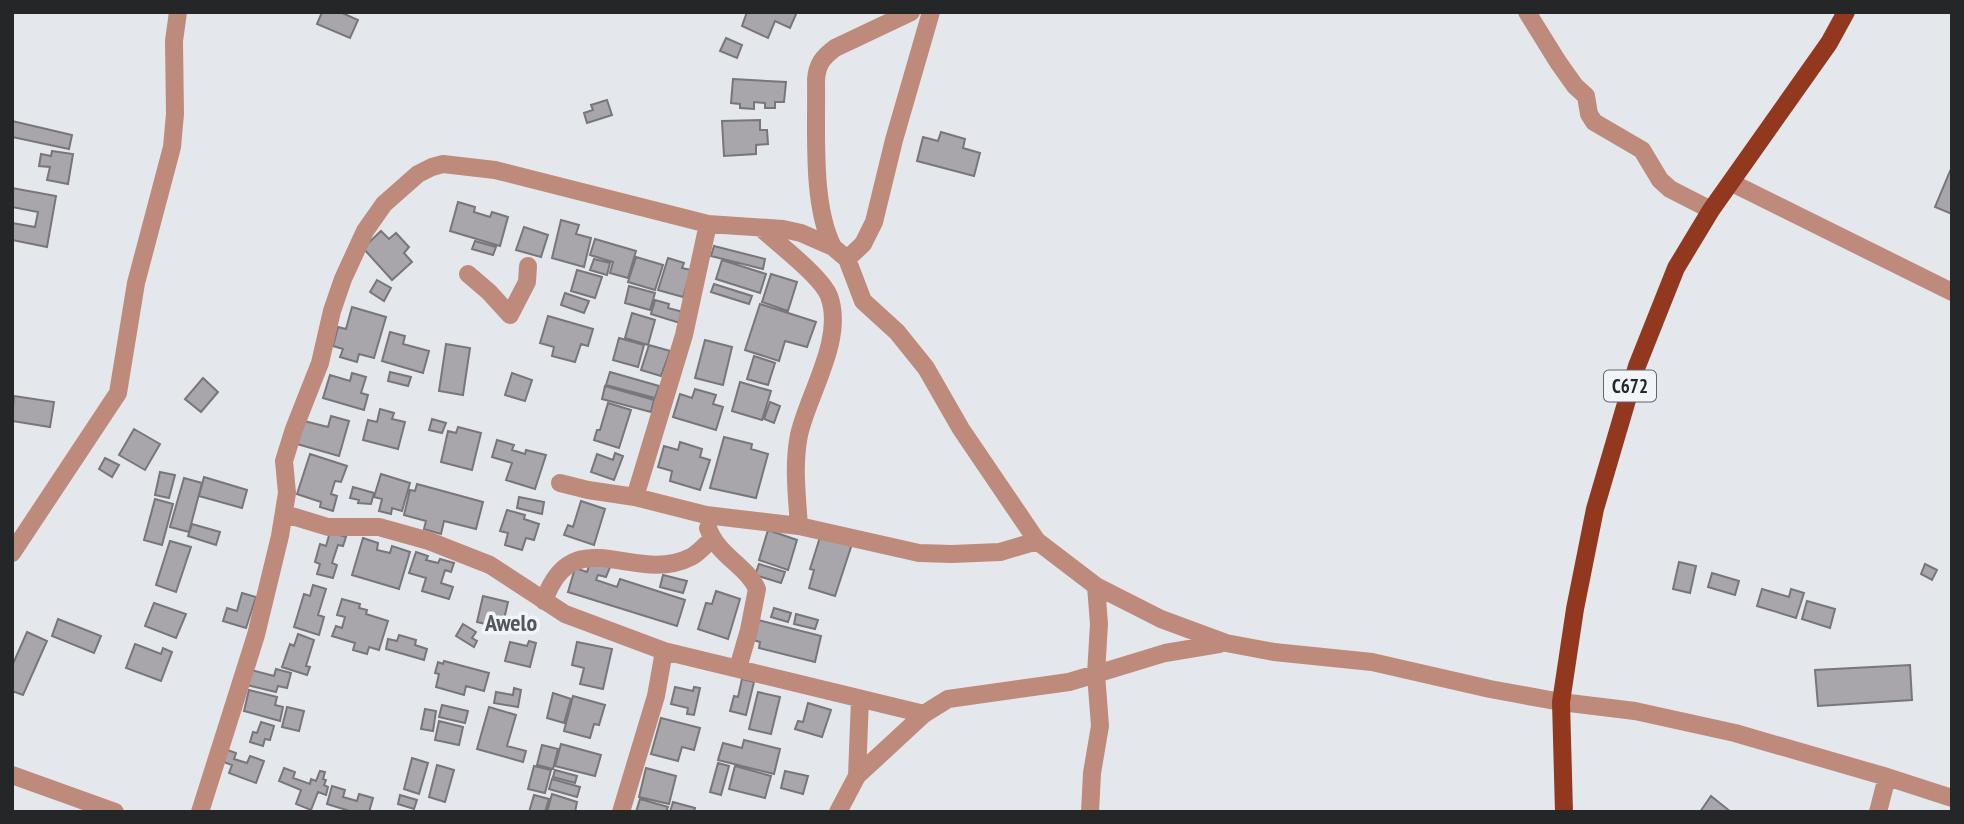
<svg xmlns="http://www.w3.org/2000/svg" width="1964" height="824" font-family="'PT Sans Narrow',sans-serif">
	<rect width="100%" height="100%" fill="#e4e8ec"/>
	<path fill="#a9a6ab" stroke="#78767a" stroke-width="2" d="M322,12H340L358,20L350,38L317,24Z
		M747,12H797L790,28L775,21L768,38L742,26Z
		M726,38L742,45L737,58L720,51Z
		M733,79L786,82L784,102H775V108H765V103L754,102V109L740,108V104L731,103Z
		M607,100L612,115L587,123L584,113L593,110L591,105Z
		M760,120V130H767L768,144L756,145V154L724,156L722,121Z
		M12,121L72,135L69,149L12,137Z
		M941,132L965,139L963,148L980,153L974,176L917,161L923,137L938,141Z
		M52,151L73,154L68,184L47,180L50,167L39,166L41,154L51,156Z
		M1950,171L1952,172V214L1935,207Z
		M12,188L56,196L47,247L12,240V223L35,227L38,212L12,207Z
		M458,202L475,207L474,212L490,217L492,212L508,217L500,246L450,231Z
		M561,220L579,225L576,234L591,238L584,267L552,258Z
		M524,227L548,235L541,257L516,250Z
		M381,231L389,239L396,233L409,247L404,253L412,262L392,280L363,248Z
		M595,239L636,251L628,278L610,273L613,262L590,255Z
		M475,241L496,247L493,255L472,249Z
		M714,246L765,259L763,269L711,256Z
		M636,257L663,265L655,290L628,282Z
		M668,258L684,263L682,268L691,270L683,297L658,290Z
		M594,259L610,263L607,275L590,270Z
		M722,260L766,274L760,293L716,279Z
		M577,270L602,277L595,298L571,291Z
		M771,274L797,282L788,311L762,302Z
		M377,280L391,288L384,301L370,292Z
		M714,284L752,296L749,304L711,292Z
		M629,286L655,293L650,310L625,303Z
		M565,293L589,301L584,313L561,305Z
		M655,300L669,304L668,308L683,312L680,323L651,314Z
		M760,304L816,322L807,347L785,341L779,361L745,350Z
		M352,307L386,317L374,358L359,354L357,362L340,357L343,349L333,346L338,327L346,329Z
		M632,313L655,320L648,345L625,338Z
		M548,316L593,329L588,346L581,344L575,362L552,356L554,347L540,343Z
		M390,332L405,336L403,344L429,351L423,373L382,361Z
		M619,338L644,345L638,367L613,360Z
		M705,340L732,347L723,385L695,378Z
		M446,344L470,348L463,395L439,391Z
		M649,345L670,351L661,376L641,370Z
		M754,356L775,363L768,385L747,379Z
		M390,372L411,377L408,386L388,381Z
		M610,372L659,386L655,398L606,385Z
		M352,373L366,377L361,393L368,395L364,410L323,398L330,375L350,381Z
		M512,373L532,380L525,401L505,395Z
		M203,378L218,392L201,412L185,399Z
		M740,382L771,391L762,420L732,411Z
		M605,386L654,400L651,412L602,399Z
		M695,389L716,395L713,404L723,407L716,430L673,417L680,394L692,398Z
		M14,396L54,402L50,427L12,421Z
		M770,402L780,406L774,423L764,419Z
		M608,403L631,410L619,448L594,440L597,430H600Z
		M380,409L394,413L392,419L405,422L398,449L363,440L368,420L377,422Z
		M331,416L349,421L339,456L290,442L296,419L328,427Z
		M432,419L446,423L442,433L429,430Z
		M458,427L481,433L472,470L441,462L448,431L456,433Z
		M134,429L160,444L145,470L119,455Z
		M724,437L752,444L751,449L768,454L756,498L710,488Z
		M497,440L514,445L512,450L525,454L526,450L546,455L535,489L506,480L512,463L492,457Z
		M680,442L702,449L700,457L710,460L700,490L670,481L672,471L658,467L664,446L678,450Z
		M615,453L623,456L614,480L591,472L597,454L613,460Z
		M310,454L347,466L341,482L335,481L331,494L337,496L333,511L320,507L321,502L297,494Z
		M105,458L119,465L112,477L99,469Z
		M160,472L175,475L169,498L155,495Z
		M381,474L410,483L402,511L392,508L391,514L379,511L382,499L374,497Z
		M204,477L247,490L242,508L199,496Z
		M184,478L202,483L189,532L170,527Z
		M417,484L483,502L476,529L444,521L441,534L424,529L426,521L404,515L410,490L415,491Z
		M353,487L374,493L371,504L358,503L359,500L350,498Z
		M519,497L544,502L542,514L517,508Z
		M155,499L173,504L162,545L144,540Z
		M581,501L605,509L594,545L564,535L568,525L573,527Z
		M507,510L525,515L524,519L539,524L534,540L526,538L522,550L505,545L508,533L500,531Z
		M192,524L220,532L216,545L188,536Z
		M768,530L797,540L788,570L759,560Z
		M330,532L346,537L343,546L338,545L332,563L337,565L333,578L317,574L320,564L315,562L320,544L326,546Z
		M821,534L852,544L835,596L809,588L814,570L810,569Z
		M363,538L378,543L377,550L390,553L392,546L410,552L399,589L352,575Z
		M170,541L191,547L176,592L156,585Z
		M416,552L428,556L426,560L438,563L440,559L454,563L451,572L445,570L441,583L453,587L449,599L422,591L426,578L409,573Z
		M591,560L610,567L606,577L598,575L596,580L617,587L620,579L685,600L677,626L568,592L575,568L587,572Z
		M1679,562L1696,566L1690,593L1673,589Z
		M759,564L785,572L781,583L755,575Z
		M1925,564L1937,570L1932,580L1921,574Z
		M1712,573L1739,581L1735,595L1708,587Z
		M663,575L687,581L683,593L660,587Z
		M313,585L326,589L318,615L324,617L319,635L294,627L304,594L310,596Z
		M1762,589L1789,597L1791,589L1804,593L1796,618L1757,606Z
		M716,591L740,599L728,639L698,629L706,603L712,604Z
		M242,593L256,597L246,628L223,621L227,608L237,611Z
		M483,596L508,602L502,628L477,622Z
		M342,599L360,604L359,608L367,610L366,614L388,621L379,650L369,647L367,654L353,650L355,643L332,636L336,626L342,628L345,617L337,615Z
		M1807,601L1835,609L1830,628L1802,619Z
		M154,603L186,614L176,638L145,626Z
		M774,608L791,613L788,622L771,617Z
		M796,614L818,620L815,629L794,624Z
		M58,619L101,636L94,653L52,636Z
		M758,620L821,636L815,662L759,648L760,642L753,640Z
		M463,624L476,632L472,638L477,641L474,647L456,636Z
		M27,632L47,641L23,695L12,691V666Z
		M298,634L314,640L306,666L310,667L307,675L282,667L290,644L294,646Z
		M399,635L416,640L415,645L427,649L424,660L386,649L388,639L397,641Z
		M529,641L536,643L530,667L505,661L510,642L527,646Z
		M577,642L612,649L603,689L580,684L584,668L572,665Z
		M135,644L161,654L163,648L172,652L161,681L126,668Z
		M444,661L489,673L484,691L466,686L464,695L436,687L439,674L435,673L438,662L443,664Z
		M1910,665L1912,700L1818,706L1815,670Z
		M276,669L291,673L287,688L278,686L276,692L247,685L251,670L274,676Z
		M742,679L754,682L746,715L730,711L734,696L738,697Z
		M675,687L693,691L694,687L700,688L694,715L687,714L688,708L671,704Z
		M514,688L521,690L518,707L494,703L496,692L513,695Z
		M249,690L277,697L275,705L283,707L280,721L244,711Z
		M758,692L780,697L771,734L749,729Z
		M553,693L571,699L564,723L547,718Z
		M573,696L605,705L599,725L594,724L590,738L564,731Z
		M808,703L831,710L822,737L795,729L798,721L803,722Z
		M442,705L468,711L465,723L439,717Z
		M287,707L304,711L299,731L282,727Z
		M489,707L516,715L507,746L526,751L523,762L477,749Z
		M425,709L436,711L433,731L421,729Z
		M661,718L700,728L694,750L682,747L678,761L651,754Z
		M439,721L463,727L459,745L435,740Z
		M261,722L274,726L270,740L265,739L263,746L250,742L253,732L257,733Z
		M744,740L780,749L774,774L718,760L723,743L742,748Z
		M561,744L601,755L595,776L555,766Z
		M542,745L558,749L553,769L537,765Z
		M222,748L236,753L234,759L247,763L250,756L264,761L256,783L229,773L232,765L218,760Z
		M412,758L428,763L419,794L404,789Z
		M718,763L729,766L721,795L710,792Z
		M437,765L454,770L445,802L429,797Z
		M534,766L551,770L545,793L528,789Z
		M735,766L771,776L765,798L729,789Z
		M284,768L295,772L293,778L310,784L311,779L316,781L320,771L325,772L323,779L326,780L324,785L328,787L326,795L318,792L311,810L296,804L301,790L279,781Z
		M646,768L676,776L669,804L639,797Z
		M555,770L577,776L575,783L553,777Z
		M785,771L808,776L803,794L781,788Z
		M552,779L580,787L577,797L549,789Z
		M332,786L345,790L343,797L357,801L359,794L373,798L369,812H353L327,804Z
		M552,794L577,802L575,812H547Z
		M400,795L417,800L414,809L398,804Z
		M534,795L549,799L545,812H529Z
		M1711,796L1731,812H1700Z
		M640,799L668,807L666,812H636Z
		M673,802L695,808L694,812H670Z"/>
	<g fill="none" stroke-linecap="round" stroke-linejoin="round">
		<path stroke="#be8a7c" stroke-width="18" d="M1527,12L1558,62L1575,86L1586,96L1589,114L1594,122L1642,150L1660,180L1670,189L1711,210
			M1732,183L1952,292
			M761,228C778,244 821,276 829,296C845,339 808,394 799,435C793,465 797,496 799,526
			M833,247C811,204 817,129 816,80C817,64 823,57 835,48L911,12
			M847,259L863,244L874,222L894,140L931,12
			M468,274L489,292L510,315L527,282L528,266
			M560,483L588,490L635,497L706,515L799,526L919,553L952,554L1000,552L1037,541
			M635,497L684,335L708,224
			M285,514L328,527H379L429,541L490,565L565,614L664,651L924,714
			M708,528C718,556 747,566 757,589L749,630L738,668
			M12,553L118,393L136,283L172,147L175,114L174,41L178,12
			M544,601C573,518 634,586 691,557C699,553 705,545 712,539
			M857,776L860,699
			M200,812L256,635L280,536L287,493L284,461L294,429L320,363L332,311L343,279L365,231L384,204L418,174L432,167L443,164L495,170L708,224L783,229L801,233L833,247L847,259L863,301L897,332L926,368L961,429L1037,541L1096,586L1161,619L1226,643L1274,652L1372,662L1490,689L1561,702L1635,711L1735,733L1887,777L1952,798
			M621,812L656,696L664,651
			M838,812L857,776L924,714L948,699L1069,682L1096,674L1099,624L1096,586
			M1090,812L1092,773L1100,726L1096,674L1165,653L1219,644
			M1878,812L1887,777"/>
		<path stroke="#be8a7c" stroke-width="18" d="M12,775L115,812"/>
		<path stroke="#92381e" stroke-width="18" d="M1564,812L1561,702L1575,609L1595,509L1637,366L1676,268L1711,210L1829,43L1846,12"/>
	</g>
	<g text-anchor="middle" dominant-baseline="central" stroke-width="7" stroke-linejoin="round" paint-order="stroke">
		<rect fill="#f1f5fa" stroke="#626466" stroke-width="2" x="1604" y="370.5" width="52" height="31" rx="5"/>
		<g font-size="19" font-weight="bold" fill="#242627">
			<text x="1630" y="386">C672</text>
		</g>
		<g font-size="24" font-weight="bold" fill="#53565a" stroke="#f1f5fa">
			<text x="511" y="622">Awelo</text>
		</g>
	</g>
	<rect width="1964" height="824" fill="none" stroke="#242627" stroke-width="28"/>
</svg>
